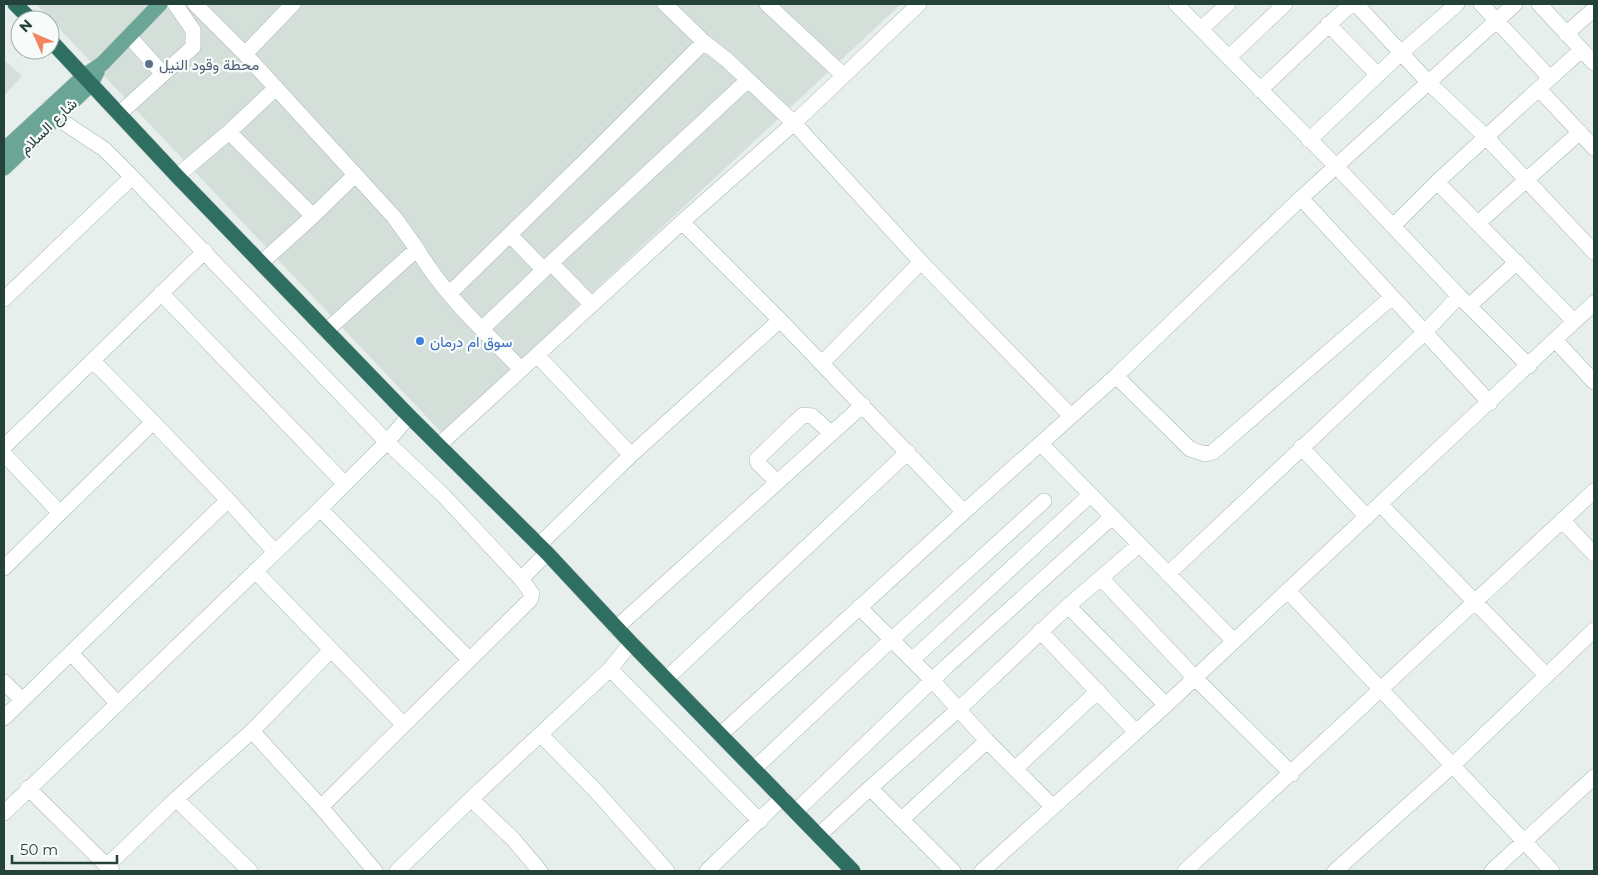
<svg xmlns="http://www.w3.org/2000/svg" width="1598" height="875" font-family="Montserrat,Vazirmatn,sans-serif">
	<rect width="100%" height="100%" fill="#e6efeb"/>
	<path fill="#d4dfda" d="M36,4H901L442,433Z
		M4,60L22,76L4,96Z"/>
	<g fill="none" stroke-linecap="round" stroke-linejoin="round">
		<g stroke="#a8b8b2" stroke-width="16">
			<path id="minor" d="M195,4L245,54L394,217L417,249L326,331
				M665,4L704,42L727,60L794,123L921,262L1071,416
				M767,4L843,75
				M1176,4L1336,166L1459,296L1529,366
				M1356,4L1428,82L1486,137L1594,252
				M1481,4L1550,78
				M1539,4L1594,63
				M1328,24L1378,75
				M1201,29L1228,4
				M1566,34L1594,9
				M129,36L163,74
				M245,54L293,4
				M1229,57L1285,4
				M1539,89L1594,148
				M1260,90L1351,4
				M48,108L57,118L104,149L132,177L387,442L444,496L521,579L532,594L530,600L321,807
				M119,114L193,47V30L175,4
				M229,132L313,216
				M1309,140L1401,53L1457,4
				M177,176L229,132L276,88
				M1437,182L1574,321
				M1301,198L1490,403
				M682,222L780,320L964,512
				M1478,223L1580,132
				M1393,226L1437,182L1581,50
				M510,235L544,270
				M417,249C444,295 485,332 521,369
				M261,263L313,216L355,175
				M551,263L592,305
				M161,293L345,484
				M450,293L589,157L704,42
				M4,299L132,177
				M1469,306L1517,262
				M482,329L551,263L748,80
				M1555,340L1594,382
				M537,355L631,455
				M93,361L153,422
				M822,363L921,262
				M1116,376L1190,449L1205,454L1213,452L1392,297
				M1041,444L1234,641
				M439,445L682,222L794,123L919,4
				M4,447L205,251
				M1301,447L1367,517
				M4,454L60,513L153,422L228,500L275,552
				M777,482L758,463L757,459L803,415L812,416L831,433
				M1381,505L1546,675
				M320,509L469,659
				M1562,520L1594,554
				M539,545L631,455L780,320
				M4,568L60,513
				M255,571L403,724
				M1168,574L1425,332L1459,296
				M1101,578L1195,678L1292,774
				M521,579L547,553
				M1288,591L1552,871
				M1068,606L1166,705
				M859,607L933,681L987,741L1053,807
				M616,628L863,405
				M1040,631L1136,732
				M71,653L117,703
				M912,660L1090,495
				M610,669L760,821
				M666,679L908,452
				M4,682L22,700
				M4,718L228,500
				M252,731L321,807L375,871
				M541,735L595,790L667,871
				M720,735L964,512L1116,376L1301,198L1515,4
				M754,769L891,640L1044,501
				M1015,769L1098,691
				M28,788L112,871
				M870,788L953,871
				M176,799L250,871
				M471,799L513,839L540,871
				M796,811L947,666L1112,517
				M4,813L320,509L387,442L409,416
				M902,819L987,741
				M819,835L870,788L959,709L1068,606L1139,545
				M107,866L176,799L252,731L330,651
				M397,871L471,799L610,669L631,643
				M707,871L783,797
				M982,871L1166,705L1594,303
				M1185,871L1594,491
				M1335,871L1452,766L1594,630
				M1492,871L1594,777"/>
		</g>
		<g stroke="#c2cac8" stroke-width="16">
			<path id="major" d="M4,150L84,76L102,64L160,4
				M4,168L91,84L97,72"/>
		</g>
		<g stroke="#c2cac8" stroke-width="16">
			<path id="highway" d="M15,4L31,20
				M50,40L177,176L409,416L547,553L631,643L853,871"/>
		</g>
		<use href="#minor" stroke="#fff" stroke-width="15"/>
		<use href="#major" stroke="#6aa596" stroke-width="15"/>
		<use href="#highway" stroke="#2f6f62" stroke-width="15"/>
	</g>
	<circle fill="#5c6f8a" stroke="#f7fbf9" stroke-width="2" cx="149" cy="64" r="5"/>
	<circle fill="#3f7fe0" stroke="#f7fbf9" stroke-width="2" cx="420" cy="341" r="5"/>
	<g text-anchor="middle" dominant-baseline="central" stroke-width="4.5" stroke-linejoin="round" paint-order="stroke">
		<g font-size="15" fill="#4e5e75" stroke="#f7fbf9" text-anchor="start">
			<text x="159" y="64">محطة وقود النيل</text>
		</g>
		<g font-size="15" fill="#24423a" stroke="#f7fbf9">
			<text transform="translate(48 126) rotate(-44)">شارع السلام</text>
		</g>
		<g font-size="15" fill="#366cbe" stroke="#f7fbf9" text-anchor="start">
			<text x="430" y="341">سوق ام درمان</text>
		</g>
	</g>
	<rect width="1598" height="875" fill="none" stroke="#24423a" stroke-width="10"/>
	<g transform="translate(35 35) rotate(315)"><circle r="24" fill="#f7fbf9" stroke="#a3b1ad"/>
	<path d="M0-4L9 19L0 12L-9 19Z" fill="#f4845f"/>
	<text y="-8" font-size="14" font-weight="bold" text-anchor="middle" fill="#24423a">N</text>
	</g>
	<path d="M12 855v8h105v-8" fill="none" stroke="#24423a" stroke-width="2.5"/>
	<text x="20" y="855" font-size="15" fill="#24423a" stroke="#f7fbf9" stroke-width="4" paint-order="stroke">50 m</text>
</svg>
